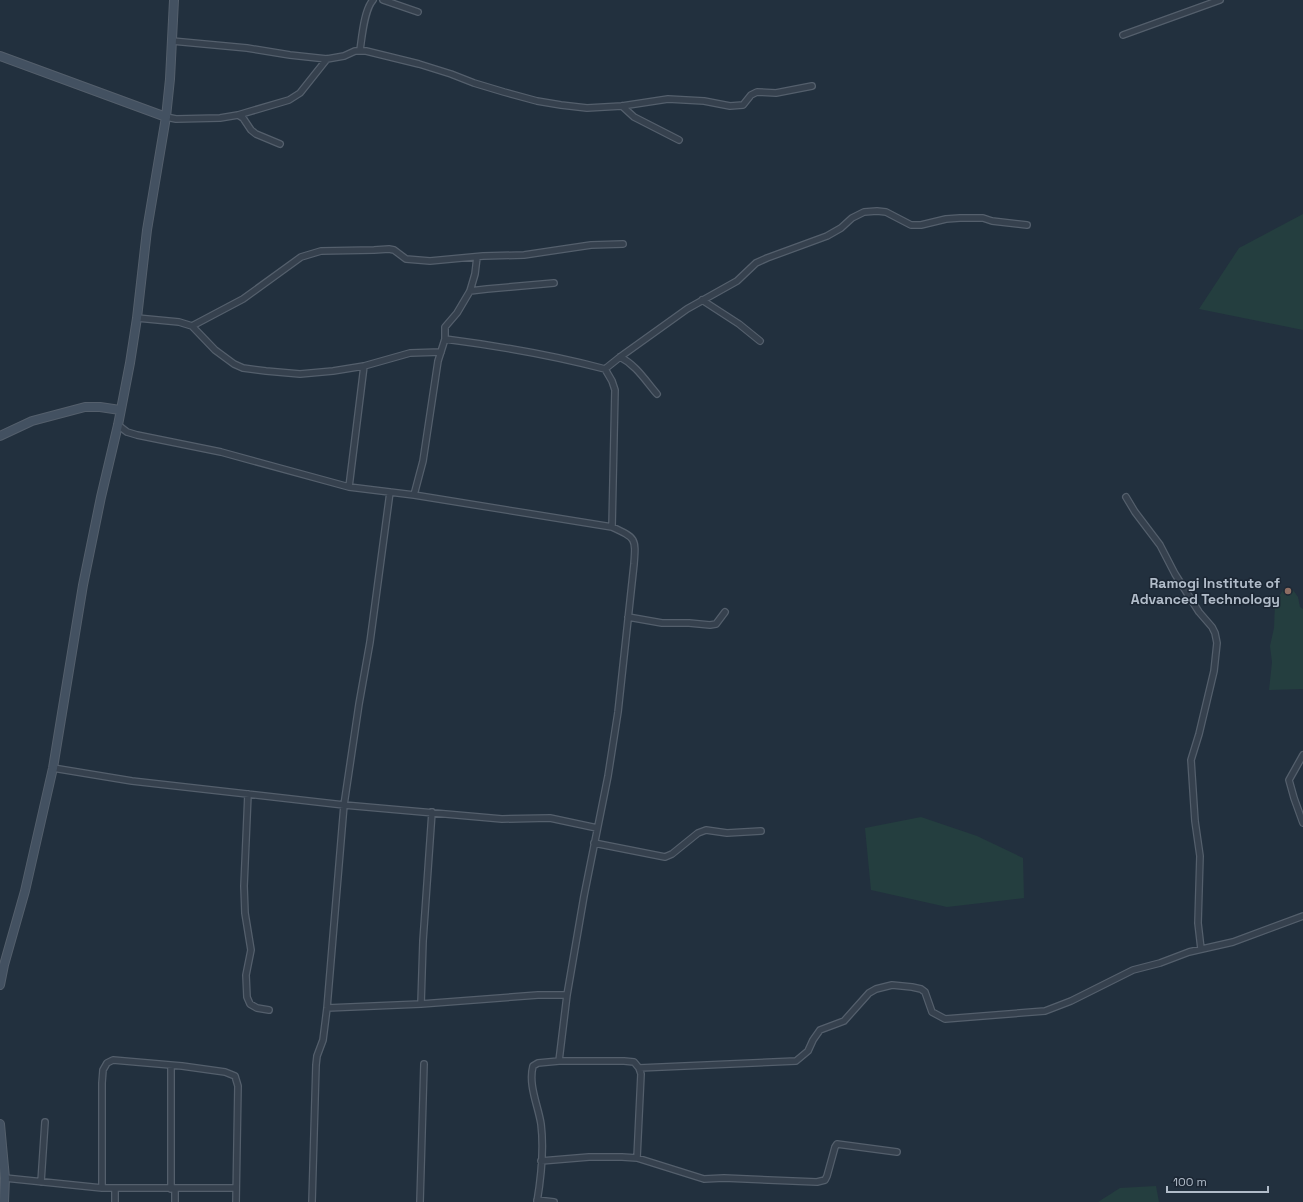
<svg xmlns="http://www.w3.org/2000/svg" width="1303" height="1202" font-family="'Space Grotesk',sans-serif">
	<rect width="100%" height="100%" fill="#22303e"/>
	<path fill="#243e3f" d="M1303,214V330L1199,309L1239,248Z
		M1283,590H1293L1298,597L1300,607L1303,609V689L1269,690L1272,662L1270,646L1274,628L1275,603Z
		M921,817L977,836L1023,858L1024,898L947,907L871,890L865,828Z
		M1156,1186L1159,1202H1098L1120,1188Z"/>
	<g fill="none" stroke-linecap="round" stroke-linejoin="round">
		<g stroke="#545f6c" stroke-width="8">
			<path id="street" d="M383,0L418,12
				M1123,35L1220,0
				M172,41L247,48L290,55L327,59L344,56L355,51H366L419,64L451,74L474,83L504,92L537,101L561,105L587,108L622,106L668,99L704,101L730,106L743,105L751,95L757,92L776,93L812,86
				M360,50C362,37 364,10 373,0
				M622,106L634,117L679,140
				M238,115L289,100L300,93L327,59
				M166,117L176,119L220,118L238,115L243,118L251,130L256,134L280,144
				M470,291L487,289L554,283
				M702,300L739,324L760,341
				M137,318L179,322L192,326L215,350L234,364L243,368L266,371L300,374L333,371L364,366L410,353L441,352
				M192,326L243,299L301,257L321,251L374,250L389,249L394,250L406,259L430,261L483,256L524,255L591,245L623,244
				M445,339C499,346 552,355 605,369L612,381L615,390L612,527
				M620,357C636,365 645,380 657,394
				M605,369L620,357L687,309L737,281L756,263L767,258L827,236L841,228L852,218L864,212L877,211L886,212L911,225H921L946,219L960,218H983L992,221L1027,225
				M118,425L127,432L137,435L221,452L349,487L414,495L612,527C636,538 636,538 634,564L618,712L608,776L584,896L567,995L559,1061
				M349,487L364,366
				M414,495L423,461L438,361L445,339V327L457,313L470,291L475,274L477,257
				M1126,497L1135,512L1160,545L1175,574L1199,612L1212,627L1215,633L1217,643L1214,671L1199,734L1191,760L1195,821L1200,856L1198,923L1201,949
				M628,617L662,623H689L710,625L716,624L725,612
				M1303,755L1289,780L1294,798L1303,823
				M53,768L132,781L344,805L502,819L550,818L597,828
				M248,794L244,886L245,913L251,950L246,975L247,997L250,1004L257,1008L269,1010
				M594,843L665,857L672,854L698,833L706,830L727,833L761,831
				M421,1004L423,941L432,812
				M327,1008L421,1004L538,995H567
				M171,1066V1189
				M639,1068L796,1061L808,1051L813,1040L820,1030L844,1021L869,993L876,989L892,985L912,987L921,989L925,992L932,1012L945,1019L1045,1011L1071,1001L1133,970L1160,963L1189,952L1233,942L1303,916
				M541,1161L589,1157H622L637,1158L704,1179L724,1178L817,1182L825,1180L827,1176L835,1147L837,1144L897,1152
				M5,1178L102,1188H236
				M41,1182L45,1122
				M102,1188V1083L103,1070L107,1063L113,1060L182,1066L225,1072L235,1076L238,1086L236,1202
				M115,1188V1202
				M175,1189V1202
				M537,1200L554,1202
				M312,1202L316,1065L317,1056L323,1040L327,1008L344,805L359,704L370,642L390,492
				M420,1202L424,1064
				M537,1202C541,1178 544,1148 541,1124C538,1105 528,1085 533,1066L538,1063L559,1061H624L634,1062L639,1068L641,1074L637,1158"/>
		</g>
		<g stroke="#545f6c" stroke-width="10">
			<path id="secondary" d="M0,56L166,117
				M0,436L32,421L85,407H100L120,410
				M0,985L4,965L25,891L53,768L83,585L101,497L118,425L130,363L137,318L147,230L166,117L170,79L174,0
				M0,1124L5,1178L4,1202"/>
		</g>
		<use href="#street" stroke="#36414e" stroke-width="5.5"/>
		<use href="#secondary" stroke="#435161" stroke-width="8"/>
	</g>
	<circle fill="#8d6e63" stroke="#1b2633" stroke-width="1.5" cx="1288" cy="591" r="4"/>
	<g text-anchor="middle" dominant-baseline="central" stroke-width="3" stroke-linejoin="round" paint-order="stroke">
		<g font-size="14" font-weight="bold" fill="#b1bcc9" stroke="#1b2633" text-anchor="end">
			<text x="1280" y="583">Ramogi Institute of<tspan x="1280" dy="16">Advanced Technology</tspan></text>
		</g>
	</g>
	<path d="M1167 1186v6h101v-6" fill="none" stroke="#b1bcc9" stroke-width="2"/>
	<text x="1173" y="1186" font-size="12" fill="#b1bcc9" stroke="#1b2633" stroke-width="3" paint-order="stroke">100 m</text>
</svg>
